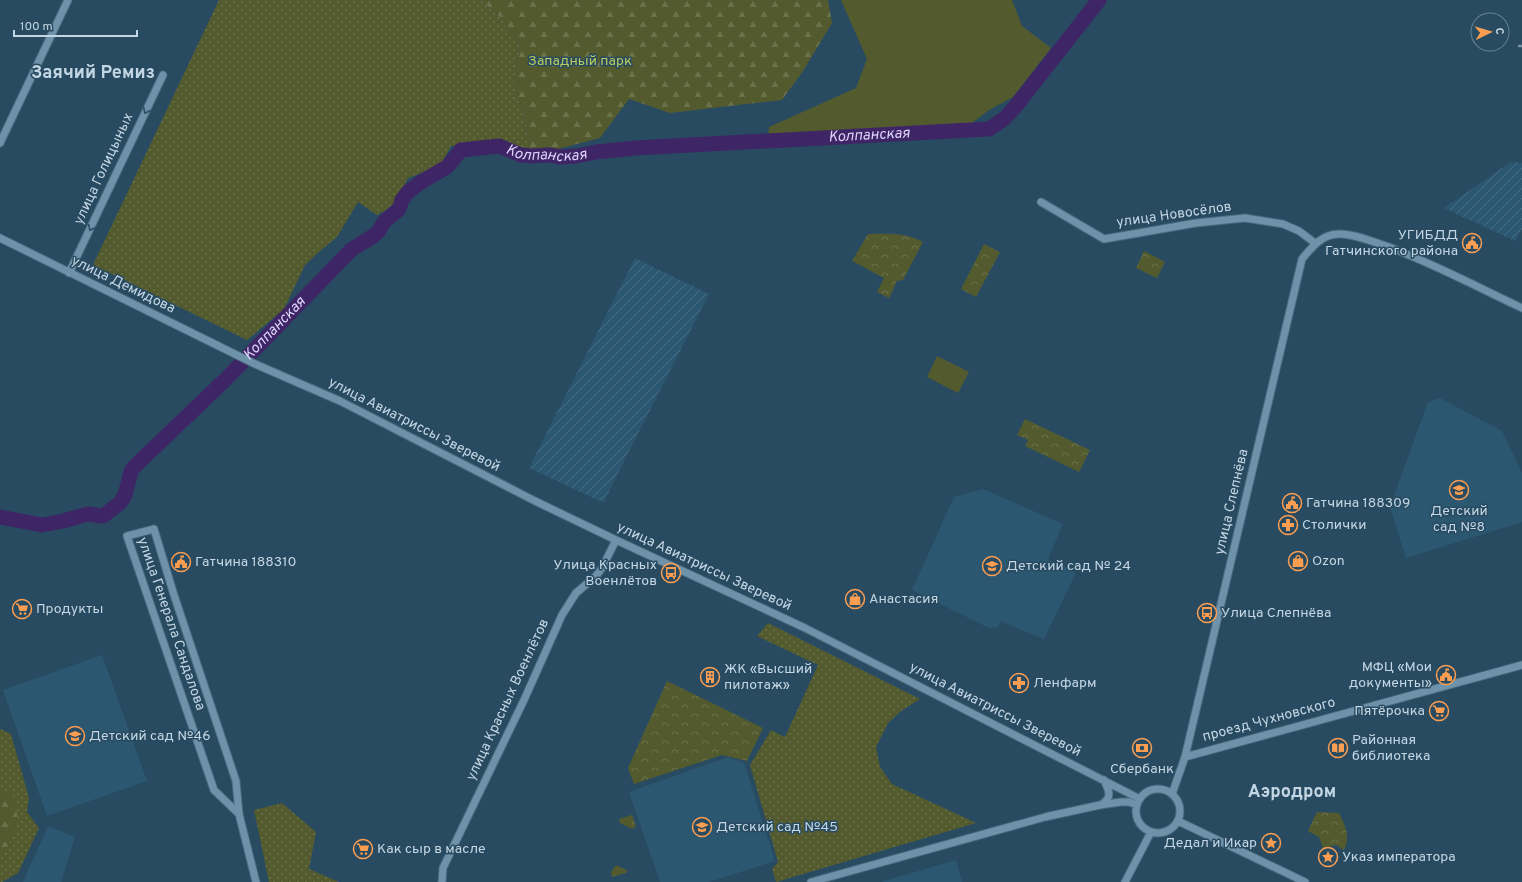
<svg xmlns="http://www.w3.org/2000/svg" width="1522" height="882" font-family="Overpass,sans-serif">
	<defs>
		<pattern id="industrial-furrows" width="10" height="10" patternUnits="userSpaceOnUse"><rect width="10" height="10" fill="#2c5771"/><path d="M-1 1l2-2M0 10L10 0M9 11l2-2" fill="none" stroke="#496e85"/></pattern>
		<pattern id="grass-dots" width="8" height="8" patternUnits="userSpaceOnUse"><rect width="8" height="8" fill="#535b2e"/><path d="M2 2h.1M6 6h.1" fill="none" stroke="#6a724c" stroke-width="1.8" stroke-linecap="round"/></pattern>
		<pattern id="forest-firs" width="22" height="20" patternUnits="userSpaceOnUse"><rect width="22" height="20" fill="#535b2e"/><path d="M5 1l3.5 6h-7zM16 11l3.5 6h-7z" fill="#6a724c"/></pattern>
		<pattern id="park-crowns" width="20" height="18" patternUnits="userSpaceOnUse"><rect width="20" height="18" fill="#535b2e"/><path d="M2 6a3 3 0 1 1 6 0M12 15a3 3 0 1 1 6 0" fill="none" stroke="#6a724c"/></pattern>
	</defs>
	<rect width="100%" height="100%" fill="#284b61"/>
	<path fill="#2c5771" d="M1440,398L1502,431L1522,473V522L1406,558L1390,507L1428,402Z
		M983,489L1063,524L1048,559L1076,573L1044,639L1000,621L998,627L989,628L912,590L954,497Z
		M102,655L147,781L47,816L3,690Z
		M728,757L744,763L775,861L709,882H660L629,792Z
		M48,826L75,837L61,882H23Z
		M956,860L962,882H881L949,862Z"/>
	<path fill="url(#industrial-furrows)" d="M1511,162L1522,163V229L1515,241L1444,208Z
		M635,258L709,294L612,485L604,503L529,468Z"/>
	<path fill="url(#grass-dots)" d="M219,0H480L496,12L520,45L514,85L524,114L531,156L498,143L451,146L440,166L408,178L393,206L377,215L358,202L337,237L320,251L305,265L284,309L247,340L93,265Z
		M768,623L920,699L901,711L888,723L876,747L880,767L892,784L976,823L776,882L772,869L778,862L750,765L771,730L785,737L818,665L757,636Z
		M0,729L11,734L29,798L27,812L39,828L18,873L2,882H0V859H1L13,791H0Z
		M282,803L316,832L309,869L339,882H269L254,810Z"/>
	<path fill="url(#forest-firs)" d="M480,0H828L832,23L803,71L782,100L670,113L629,99L600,138L531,156L524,114L514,85L520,45L496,12Z
		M0,791H13L18,819L11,840L1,859H0Z"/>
	<path fill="url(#park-crowns)" d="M868,234C890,234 903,232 923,242L903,280L897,281L889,298L877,292L884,278L852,261Z
		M984,244L1000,252L976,297L961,289Z
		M1144,251L1165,262L1157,278L1136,268Z
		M1025,419L1090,450L1079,472L1025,446L1028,440L1017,435Z
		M667,681L763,728L747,761L722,755L634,784L628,768Z
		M1317,812L1339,813C1345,825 1351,837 1344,850L1336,845L1323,848L1319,837L1308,831Z
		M632,815L636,826L632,829L620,823L619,819Z
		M616,865L628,871L626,873L612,877L611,872Z"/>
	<path fill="#535b2e" d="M841,0H1012L1022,26L1051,48L1013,97L989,110L968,126L768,137L769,127L856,88L867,59Z
		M937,356L969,372L958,393L927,377Z"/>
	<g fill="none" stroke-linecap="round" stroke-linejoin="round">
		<path stroke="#3e2666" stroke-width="15" id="s1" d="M0,517L42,525L63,521L88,514L103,516L120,503L125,495L131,471L134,467L226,379L352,249L372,237L378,232L384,222L399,209L402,200L408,192L421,182L447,167L461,150L499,146L521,155L531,156L549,155L560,157L577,156L596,152L635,148L989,129L1004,119L1015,107L1099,0"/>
		<g stroke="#4a697b" stroke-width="9">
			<path id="minor" d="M0,143L68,0
				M1041,202L1104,239L1196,223L1245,218L1283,224L1299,231L1315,243
				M0,238L255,364L340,401L535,501L616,540L805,628L1140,799
				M69,273L163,75
				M1185,757L1522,665
				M1136 811a22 22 0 1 1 44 0a22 22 0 1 1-44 0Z
				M1172,794L1185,757L1302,259C1312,247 1322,234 1339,234C1355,234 1371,241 1386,246C1433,263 1477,287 1522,308
				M1101,805C1113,797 1109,791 1104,780
				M239,814L236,781L174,595L154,529L127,536L214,790L239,814L256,882
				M1178,821L1305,882
				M442,882L443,868L524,700L562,615L576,593L596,576L602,568L616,540
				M811,882L1045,817L1100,805L1121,802H1129L1137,805
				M1125,882L1151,832"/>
		</g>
		<use href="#minor" stroke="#6d92aa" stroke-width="7"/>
		<path stroke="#7892a4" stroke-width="2.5" stroke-dasharray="7 7" stroke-linecap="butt" d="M1518,46H1522"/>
	</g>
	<defs><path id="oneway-chevron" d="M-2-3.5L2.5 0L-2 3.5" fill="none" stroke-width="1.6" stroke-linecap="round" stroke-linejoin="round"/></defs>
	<g stroke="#2b4f65">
		<use href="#oneway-chevron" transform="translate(146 111) rotate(115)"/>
		<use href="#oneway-chevron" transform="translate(91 228) rotate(115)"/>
	</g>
	<defs>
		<g id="civic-ring" transform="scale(1)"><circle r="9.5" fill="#284b61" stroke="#fb9e51" stroke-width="1.5"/><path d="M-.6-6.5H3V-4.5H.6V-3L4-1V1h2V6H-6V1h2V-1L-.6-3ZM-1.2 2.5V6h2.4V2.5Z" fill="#fb9e51"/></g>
		<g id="school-ring" transform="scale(1)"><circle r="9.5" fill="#284b61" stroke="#fb9e51" stroke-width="1.5"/><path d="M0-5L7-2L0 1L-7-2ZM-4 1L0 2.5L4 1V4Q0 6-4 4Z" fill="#fb9e51"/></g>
		<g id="pharmacy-ring" transform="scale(1)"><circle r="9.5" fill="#284b61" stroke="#fb9e51" stroke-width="1.5"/><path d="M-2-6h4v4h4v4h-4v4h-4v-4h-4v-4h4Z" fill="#fb9e51"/></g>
		<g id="shop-ring" transform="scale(1)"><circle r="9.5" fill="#284b61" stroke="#fb9e51" stroke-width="1.5"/><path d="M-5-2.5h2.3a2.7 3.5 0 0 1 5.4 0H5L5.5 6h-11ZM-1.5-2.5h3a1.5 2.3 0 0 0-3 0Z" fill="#fb9e51"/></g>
		<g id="bus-ring" transform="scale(1)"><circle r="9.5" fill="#284b61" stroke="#fb9e51" stroke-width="1.5"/><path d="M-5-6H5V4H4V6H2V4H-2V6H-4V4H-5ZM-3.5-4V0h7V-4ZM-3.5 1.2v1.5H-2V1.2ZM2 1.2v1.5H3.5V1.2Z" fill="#fb9e51"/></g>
		<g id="supermarket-ring" transform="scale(1)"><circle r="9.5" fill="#284b61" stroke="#fb9e51" stroke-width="1.5"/><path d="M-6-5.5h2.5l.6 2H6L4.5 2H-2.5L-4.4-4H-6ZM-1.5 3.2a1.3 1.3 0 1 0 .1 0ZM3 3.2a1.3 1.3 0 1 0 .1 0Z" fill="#fb9e51"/></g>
		<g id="building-ring" transform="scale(1)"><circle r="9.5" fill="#284b61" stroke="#fb9e51" stroke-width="1.5"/><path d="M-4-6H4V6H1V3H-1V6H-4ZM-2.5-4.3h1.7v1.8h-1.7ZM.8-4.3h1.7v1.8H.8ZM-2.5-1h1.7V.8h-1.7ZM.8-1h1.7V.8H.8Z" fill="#fb9e51"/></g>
		<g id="bank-ring" transform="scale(1)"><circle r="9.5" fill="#284b61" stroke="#fb9e51" stroke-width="1.5"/><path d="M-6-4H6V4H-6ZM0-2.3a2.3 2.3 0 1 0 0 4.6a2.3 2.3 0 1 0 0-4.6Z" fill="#fb9e51"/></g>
		<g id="library-ring" transform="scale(1)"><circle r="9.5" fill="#284b61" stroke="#fb9e51" stroke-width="1.5"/><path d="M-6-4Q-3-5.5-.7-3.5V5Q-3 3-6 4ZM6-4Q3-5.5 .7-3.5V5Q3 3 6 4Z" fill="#fb9e51"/></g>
		<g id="sight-ring" transform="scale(1)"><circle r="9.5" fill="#284b61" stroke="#fb9e51" stroke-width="1.5"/><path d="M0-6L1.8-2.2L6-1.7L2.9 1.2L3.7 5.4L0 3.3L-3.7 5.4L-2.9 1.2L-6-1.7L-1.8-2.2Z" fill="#fb9e51"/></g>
	</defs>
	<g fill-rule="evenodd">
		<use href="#civic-ring" x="1472" y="243"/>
		<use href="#school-ring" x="1459" y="490"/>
		<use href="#civic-ring" x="1292" y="503"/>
		<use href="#pharmacy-ring" x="1288" y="525"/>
		<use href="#shop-ring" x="1298" y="561"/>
		<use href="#civic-ring" x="181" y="562"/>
		<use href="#school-ring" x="992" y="566"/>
		<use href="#bus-ring" x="671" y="573"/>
		<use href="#shop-ring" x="855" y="599"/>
		<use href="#supermarket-ring" x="22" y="609"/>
		<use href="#bus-ring" x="1207" y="613"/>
		<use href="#civic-ring" x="1446" y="675"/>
		<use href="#building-ring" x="710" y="677"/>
		<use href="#pharmacy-ring" x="1019" y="683"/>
		<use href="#supermarket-ring" x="1439" y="711"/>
		<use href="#school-ring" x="75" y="736"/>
		<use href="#bank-ring" x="1142" y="748"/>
		<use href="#library-ring" x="1338" y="748"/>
		<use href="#school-ring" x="702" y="827"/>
		<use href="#sight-ring" x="1271" y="843"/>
		<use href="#supermarket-ring" x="363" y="849"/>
		<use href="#sight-ring" x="1328" y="857"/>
	</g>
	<g text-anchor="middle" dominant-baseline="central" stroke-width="3" stroke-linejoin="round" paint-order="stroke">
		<g font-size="14" fill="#b8cb5c" stroke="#284b61">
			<text x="580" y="61">Западный парк</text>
		</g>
		<g font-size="14" fill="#c3d6e3" stroke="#284b61">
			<text transform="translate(104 169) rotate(-65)">улица Голицыных</text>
			<text transform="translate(1174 215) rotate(-8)">улица Новосёлов</text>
			<text transform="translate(123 285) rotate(26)">улица Демидова</text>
			<text transform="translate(414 425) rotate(27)">улица Авиатриссы Зверевой</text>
			<text transform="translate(1232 502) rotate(-77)">улица Слепнёва</text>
			<text transform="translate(704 567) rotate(25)">улица Авиатриссы Зверевой</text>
			<text transform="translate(171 624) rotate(71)">улица Генерала Сандалова</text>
			<text transform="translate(508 700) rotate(-65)">улица Красных Военлётов</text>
			<text transform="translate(995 710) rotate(27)">улица Авиатриссы Зверевой</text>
			<text transform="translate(1269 720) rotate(-15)">проезд Чухновского</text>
		</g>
		<g font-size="14" fill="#c3d6e3" stroke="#284b61" text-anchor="start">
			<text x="1458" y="235" text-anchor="end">УГИБДД<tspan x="1458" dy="16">Гатчинского района</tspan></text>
			<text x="1306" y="503">Гатчина 188309</text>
			<text x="1459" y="511" text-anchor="middle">Детский<tspan x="1459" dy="16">сад №8</tspan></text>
			<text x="1302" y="525">Столички</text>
			<text x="1312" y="561">Ozon</text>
			<text x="195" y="562">Гатчина 188310</text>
			<text x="657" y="565" text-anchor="end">Улица Красных<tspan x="657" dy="16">Военлётов</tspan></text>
			<text x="1006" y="566">Детский сад № 24</text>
			<text x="869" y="599">Анастасия</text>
			<text x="36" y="609">Продукты</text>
			<text x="1221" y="613">Улица Слепнёва</text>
			<text x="1432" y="667" text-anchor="end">МФЦ «Мои<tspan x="1432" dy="16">документы»</tspan></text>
			<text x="724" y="669">ЖК «Высший<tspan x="724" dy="16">пилотаж»</tspan></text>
			<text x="1033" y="683">Ленфарм</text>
			<text x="1425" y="711" text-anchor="end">Пятёрочка</text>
			<text x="89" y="736">Детский сад №46</text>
			<text x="1352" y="740">Районная<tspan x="1352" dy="16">библиотека</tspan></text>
			<text x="1142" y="769" text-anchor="middle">Сбербанк</text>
			<text x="716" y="827">Детский сад №45</text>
			<text x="1257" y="843" text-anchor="end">Дедал и Икар</text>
			<text x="377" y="849">Как сыр в масле</text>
			<text x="1342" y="857">Указ императора</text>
		</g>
		<g font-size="15" font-style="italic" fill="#ded3fb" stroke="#284b61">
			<text stroke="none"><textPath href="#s1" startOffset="1036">Колпанская</textPath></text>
			<text stroke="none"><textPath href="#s1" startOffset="712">Колпанская</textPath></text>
			<text stroke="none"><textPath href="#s1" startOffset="363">Колпанская</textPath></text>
		</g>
		<g font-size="18" font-weight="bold" fill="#c3d6e3" stroke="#284b61">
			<text x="93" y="73">Заячий Ремиз</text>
			<text x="1292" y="792">Аэродром</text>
		</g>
	</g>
	<g transform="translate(1490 32) rotate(85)"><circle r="19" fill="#284b61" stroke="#668395"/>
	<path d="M0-3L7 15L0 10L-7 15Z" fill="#fb9e51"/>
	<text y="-6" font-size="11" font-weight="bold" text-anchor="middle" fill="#c3d6e3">С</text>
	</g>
	<path d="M14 30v6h123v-6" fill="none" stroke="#c3d6e3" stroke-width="2"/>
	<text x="20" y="30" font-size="12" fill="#c3d6e3" stroke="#284b61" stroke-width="3" paint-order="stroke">100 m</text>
</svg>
